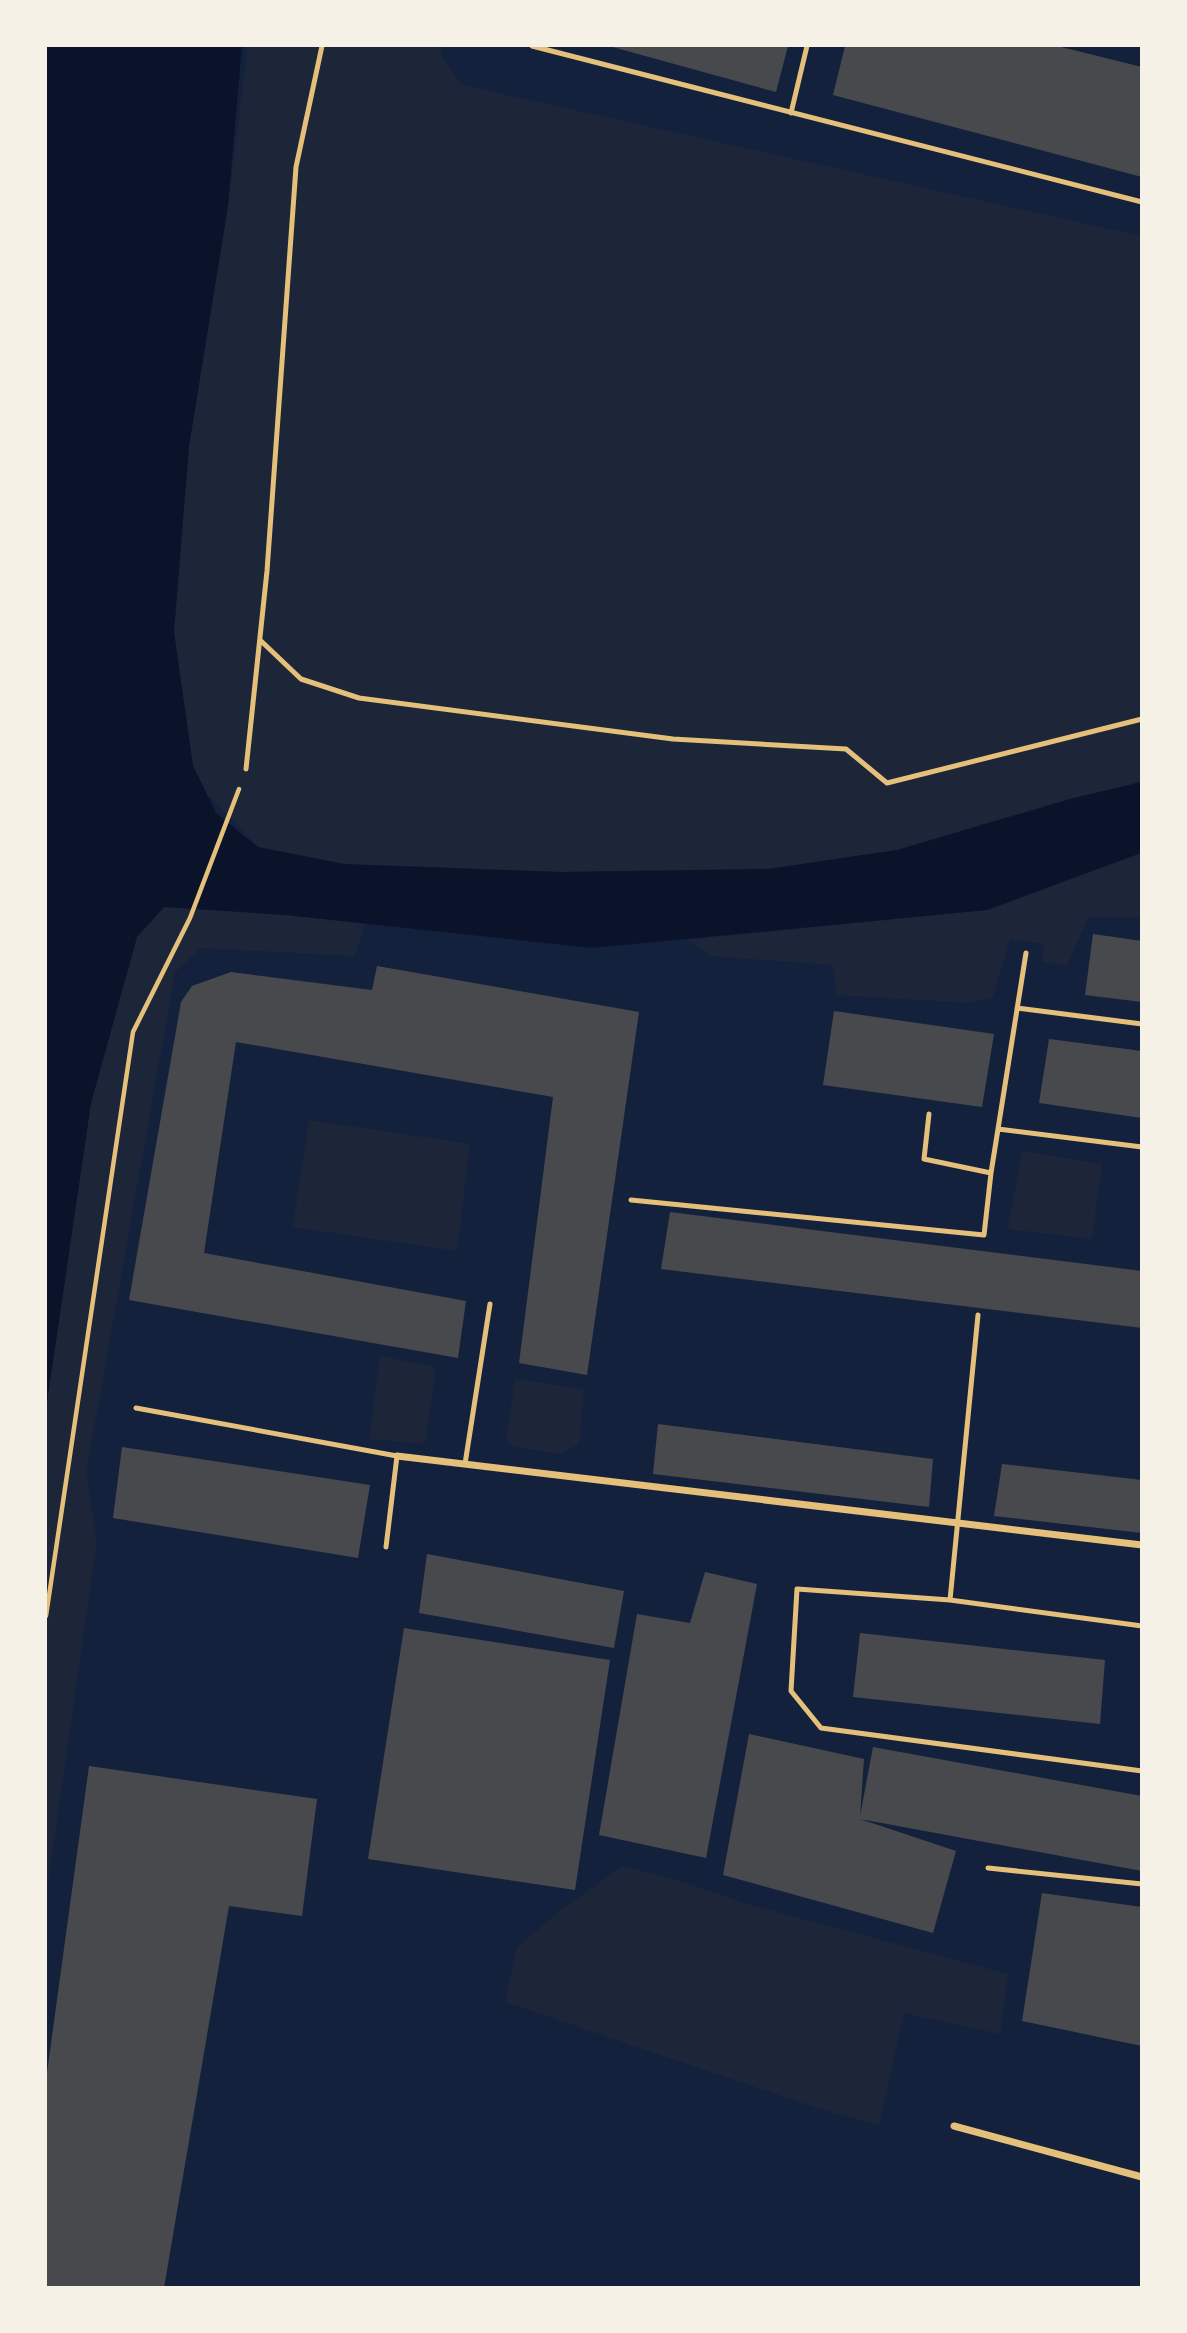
<svg xmlns="http://www.w3.org/2000/svg" width="1187" height="2333" font-family="'PT Sans',sans-serif">
	<rect width="100%" height="100%" fill="#14213d"/>
	<path fill="#1d2539" d="M248,46H443L440,54L462,85L1141,236V782L1070,799L897,850L768,869L560,872L344,864L258,847L207,794L193,766L174,632L189,446L228,206Z
		M1141,853V918L1088,917L1067,966L1042,962L1044,944L1010,939L993,997L969,1003L837,995L833,965L710,956L687,940L987,910Z
		M164,907L286,915L366,924L354,956L201,948L175,972L86,1474L97,1541L46,1895V1409L91,1103L137,937Z
		M309,1120L470,1144L457,1251L293,1227Z
		M1022,1151L1102,1164L1092,1239L1008,1229Z
		M380,1356L436,1367L425,1444L369,1439Z
		M515,1379L584,1389L579,1444L561,1454L514,1447L506,1439Z
		M623,1866L690,1884L747,1904L1008,1974L1000,2034L904,2013L879,2125L823,2110L505,2002L517,1947L562,1909Z"/>
	<path fill="#0b132b" d="M46,46H242L228,206L189,446L174,632L193,766L216,813L258,847L344,864L560,872L768,869L897,850L1070,799L1141,782V853L987,910L592,948L286,915L164,907L137,937L91,1103L46,1409Z"/>
	<path fill="#48494c" d="M609,46H788L776,92Z
		M845,46H1057L1142,67V177L833,95Z
		M1093,934L1142,941V1002L1085,995Z
		M377,966L639,1012L587,1375L519,1363L553,1097L236,1042L204,1253L466,1301L458,1358L129,1300L181,1002L192,986L231,972L372,990Z
		M834,1011L994,1034L982,1107L823,1085Z
		M1049,1039L1142,1051V1118L1039,1103Z
		M670,1212L1142,1271V1328L661,1269Z
		M658,1424L933,1459L929,1507L653,1474Z
		M122,1447L370,1485L358,1558L113,1518Z
		M1002,1464L1142,1480V1533L994,1516Z
		M427,1554L624,1591L614,1648L419,1613Z
		M705,1572L757,1584L706,1858L599,1835L637,1614L690,1623Z
		M404,1628L610,1660L575,1890L368,1859Z
		M860,1633L1105,1660L1100,1724L853,1697Z
		M749,1734L864,1759L860,1816L873,1747L1142,1796V1871L860,1819L956,1851L933,1933L723,1875Z
		M89,1766L317,1799L302,1916L229,1906L164,2288H46V2080Z
		M1042,1893L1142,1907V2046L1022,2021Z"/>
	<g fill="none" stroke-linecap="round" stroke-linejoin="round">
		<path stroke="#e5c07b" stroke-width="4.5" d="M46,1616L133,1032L190,918L239,789"/>
		<path stroke="#e5c07b" stroke-width="5" d="M532,46L1142,202
			M791,113L807,46
			M260,640L301,679L359,698L673,739L846,749L887,783L1142,719
			M246,769L267,571L296,167L322,46
			M1017,1008L1142,1024
			M929,1114L924,1159L991,1173
			M998,1129L1142,1147
			M631,1200L984,1235L991,1173L1026,953
			M136,1408L397,1456L386,1547
			M465,1464L490,1304
			M950,1600L978,1315
			M1142,1626L950,1600L797,1589L791,1691L821,1728L1142,1771
			M988,1868L1142,1884"/>
		<path stroke="#e5c07b" stroke-width="7" d="M397,1456L1142,1545
			M954,2126L1142,2177"/>
	</g>
	<rect width="1187" height="2333" fill="none" stroke="#f6f1e7" stroke-width="94"/>
</svg>
